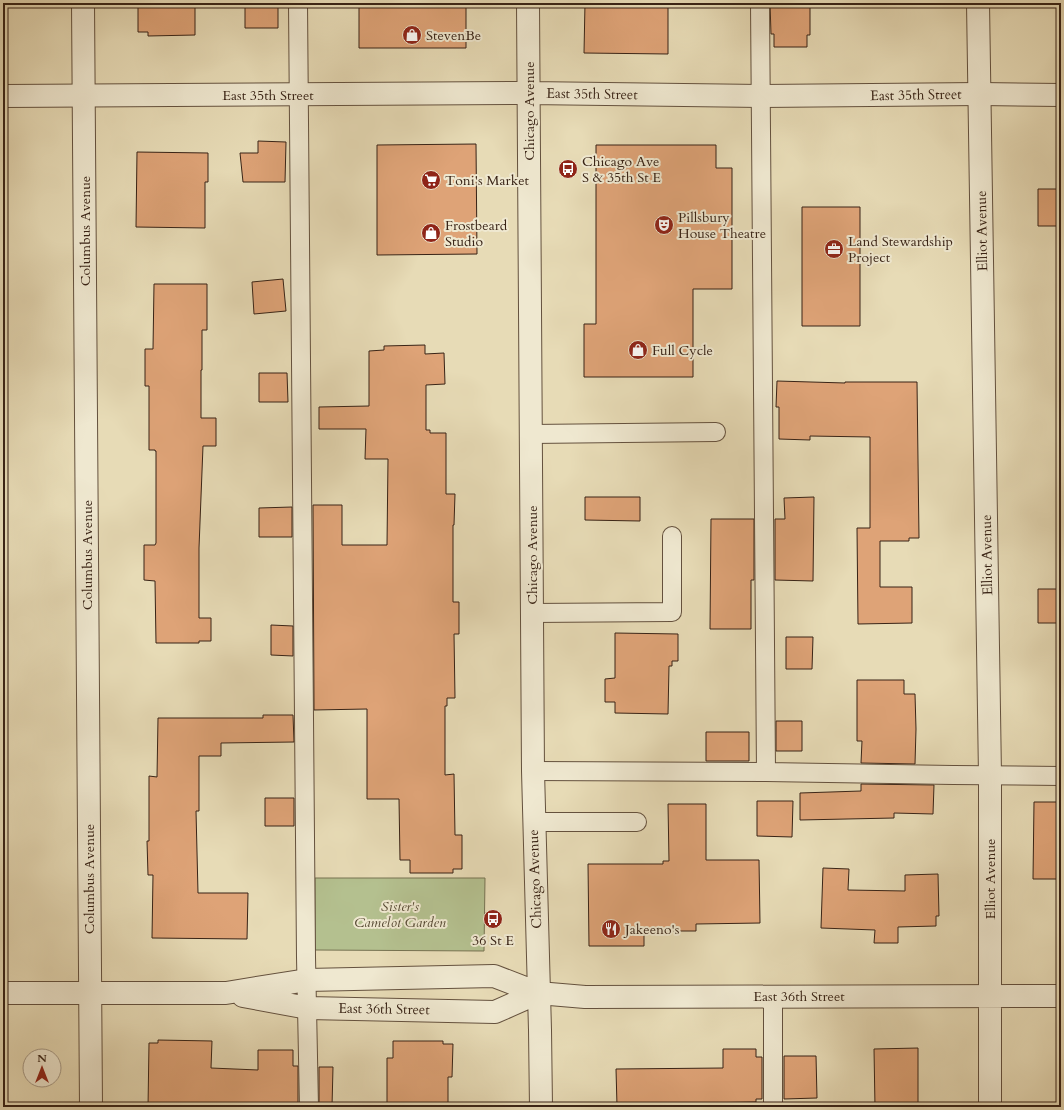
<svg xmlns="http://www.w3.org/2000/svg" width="1064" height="1110" font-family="Cardo,serif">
	<rect width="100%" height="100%" fill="#e7dbb6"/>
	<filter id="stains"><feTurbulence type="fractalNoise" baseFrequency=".005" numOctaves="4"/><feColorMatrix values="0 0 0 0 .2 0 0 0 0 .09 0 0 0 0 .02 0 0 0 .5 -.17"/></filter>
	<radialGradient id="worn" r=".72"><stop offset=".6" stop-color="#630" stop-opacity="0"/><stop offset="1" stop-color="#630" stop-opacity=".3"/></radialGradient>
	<path fill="#b4c08f" stroke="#767252" d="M315,878H485L484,951L315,950Z"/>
	<path fill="#dea377" stroke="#382316" d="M138,3H195V35L148,36V32H138Z
		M245,3H278V28H245Z
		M359,3H466V48H359Z
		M585,3H668V54L584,53Z
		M770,3H810V35H807V47H774V34H771Z
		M258,141L286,142L285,182H243L240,153H258Z
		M476,144L477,254L377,255V145Z
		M596,145H716V168H732V289H693V377H584V324H596Z
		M137,152L208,153V182H205V228L136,227Z
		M1038,189H1061V226H1038Z
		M802,207H860V326H802Z
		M283,279L286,311L254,314L252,282Z
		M154,284H207V330H202V370H201V418H216V446H203L199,548V618H211V641H199V643H156L155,581L144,580V545H155L156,543V451H155V450H149V386H145V349H153Z
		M425,345V354L444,353L445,384L426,385V430H430V433H446V494H455L454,525H453V602H459V634H454L455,698H447V706H445V775L454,774L455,835H462V869H453V873H410V860H400L399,799H367V709L314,710L313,505H342V545H387L388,459H365L366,429H319V407L369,406V351L384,350V346Z
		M259,373H287L288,402H259Z
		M777,381L845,383V382H917L919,538H909V541H880V587H912V623L858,624L857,528H870V437L810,436V440L779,439V407H776Z
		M585,497H640V521L585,520Z
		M814,497L813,581L775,580V519H785L784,498Z
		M292,507V537H259V508Z
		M711,519H754V580H751V629H710Z
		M1038,589H1061V623H1038Z
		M271,625L293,626V656L271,655Z
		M615,633L678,634V661H672V666H669L668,714L615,713V702H605V679L615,678Z
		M786,637H813L812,669H786Z
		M857,680H904V694H915L916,729L915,764L861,763L862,741H857Z
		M263,715H293L294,742L221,743V756H199V811H196L198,893H248L247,939L152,938L153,875H148L147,841H149V776L157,777L158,718H263Z
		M776,721H802V751H776Z
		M706,732H749V761H706Z
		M861,784L934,785L933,814L894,813V818L800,820V793L861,791Z
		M265,798H294V826H265Z
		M757,801H793L792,837L757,836Z
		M1034,802H1061V879H1033Z
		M668,804H706V860H759L760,923L696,924V931H644V946H589L588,864H663V861H669Z
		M823,868L849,869L848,890L905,891V875L938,874L939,916H936V926L898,927V943H874L875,930L821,928Z
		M158,1040L212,1041L211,1068L258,1070V1050H293V1066H298V1107H148L149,1043H158Z
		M393,1041H443V1044H453L452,1077H448V1107H387V1058H393Z
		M918,1048V1107H875L874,1049Z
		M723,1049H756V1057H762V1099H756V1102L697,1103V1105L617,1106L616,1069L723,1068Z
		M784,1056H816L817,1098L784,1099Z
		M319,1067H333L332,1107H319Z"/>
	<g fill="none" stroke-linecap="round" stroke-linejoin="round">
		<g stroke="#64513e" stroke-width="20">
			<path id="service" d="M298,3L306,957L309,1107
				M760,3L766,772
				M531,434L716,432
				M532,613L672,612V536
				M533,771L766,772L953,775L1061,776
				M533,822H637
				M773,997V1107"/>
		</g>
		<g stroke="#64513e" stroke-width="24">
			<path id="minor" d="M83,3L91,1107
				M978,3L990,776V1107
				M538,993L585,997L1061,996"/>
		</g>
		<g stroke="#64513e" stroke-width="24">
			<path id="tertiary" d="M528,3L533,771L540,1030L541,1107
				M3,96L529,93L761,96L980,94L1061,95
				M3,993H226L307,980L494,976L538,993
				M243,996L308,1008L495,1012L538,993"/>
		</g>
		<use href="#service" stroke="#efe8d0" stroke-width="18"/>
		<use href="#minor" stroke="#efe8d0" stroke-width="22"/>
		<use href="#tertiary" stroke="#efe8d0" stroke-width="22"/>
	</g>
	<defs>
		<g id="shop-disc" transform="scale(1)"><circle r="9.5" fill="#8f2418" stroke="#efe8d0"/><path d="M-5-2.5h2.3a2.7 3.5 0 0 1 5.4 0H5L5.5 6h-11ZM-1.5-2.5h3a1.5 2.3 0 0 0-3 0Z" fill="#fff"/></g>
		<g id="bus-disc" transform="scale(1)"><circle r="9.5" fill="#8f2418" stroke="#efe8d0"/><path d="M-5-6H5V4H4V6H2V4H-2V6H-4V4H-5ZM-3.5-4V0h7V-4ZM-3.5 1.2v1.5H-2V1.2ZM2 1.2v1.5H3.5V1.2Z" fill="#fff"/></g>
		<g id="supermarket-disc" transform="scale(1)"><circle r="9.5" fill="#8f2418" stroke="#efe8d0"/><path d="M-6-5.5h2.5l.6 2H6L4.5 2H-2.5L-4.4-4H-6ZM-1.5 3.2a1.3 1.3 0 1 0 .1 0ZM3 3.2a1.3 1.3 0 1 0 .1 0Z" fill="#fff"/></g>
		<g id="theatre-disc" transform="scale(1)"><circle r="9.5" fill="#8f2418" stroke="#efe8d0"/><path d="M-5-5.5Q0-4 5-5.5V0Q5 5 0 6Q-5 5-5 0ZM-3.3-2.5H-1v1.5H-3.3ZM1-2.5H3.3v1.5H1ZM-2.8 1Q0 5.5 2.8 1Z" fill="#fff"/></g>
		<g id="office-disc" transform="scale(1)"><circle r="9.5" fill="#8f2418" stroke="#efe8d0"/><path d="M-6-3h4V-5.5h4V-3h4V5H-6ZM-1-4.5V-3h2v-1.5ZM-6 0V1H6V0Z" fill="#fff"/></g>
		<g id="restaurant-disc" transform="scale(1)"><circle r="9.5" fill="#8f2418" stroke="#efe8d0"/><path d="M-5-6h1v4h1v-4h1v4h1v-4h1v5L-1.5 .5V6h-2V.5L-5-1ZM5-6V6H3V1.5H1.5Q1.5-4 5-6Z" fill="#fff"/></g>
	</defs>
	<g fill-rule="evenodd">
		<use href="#shop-disc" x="412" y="35"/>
		<use href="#bus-disc" x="568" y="169"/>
		<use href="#supermarket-disc" x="431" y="180"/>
		<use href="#theatre-disc" x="664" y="225"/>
		<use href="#shop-disc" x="431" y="233"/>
		<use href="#office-disc" x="834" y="249"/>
		<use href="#shop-disc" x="638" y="350"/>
		<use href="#bus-disc" x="493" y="919"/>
		<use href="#restaurant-disc" x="611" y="929"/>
	</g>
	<g text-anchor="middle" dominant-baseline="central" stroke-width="4" stroke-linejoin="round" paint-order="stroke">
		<g font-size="14" fill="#382316" stroke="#efe8d0" text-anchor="start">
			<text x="426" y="35">StevenBe</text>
			<text x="582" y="161">Chicago Ave<tspan x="582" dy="16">S &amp; 35th St E</tspan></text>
			<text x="445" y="180">Toni's Market</text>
			<text x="678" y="217">Pillsbury<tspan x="678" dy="16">House Theatre</tspan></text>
			<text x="445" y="225">Frostbeard<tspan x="445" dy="16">Studio</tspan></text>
			<text x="848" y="241">Land Stewardship<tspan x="848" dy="16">Project</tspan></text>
			<text x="652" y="350">Full Cycle</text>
			<text x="625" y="929">Jakeeno's</text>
			<text x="493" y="940" text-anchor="middle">36 St E</text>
		</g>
		<g font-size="14" fill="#382316" stroke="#efe8d0">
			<text transform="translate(592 94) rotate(1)">East 35th Street</text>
			<text x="268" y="95">East 35th Street</text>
			<text transform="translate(916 95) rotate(-1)">East 35th Street</text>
			<text transform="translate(529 111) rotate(-90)">Chicago Avenue</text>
			<text transform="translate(85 231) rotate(-90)">Columbus Avenue</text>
			<text transform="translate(982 231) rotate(-91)">Elliot Avenue</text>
			<text transform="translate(87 555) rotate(-90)">Columbus Avenue</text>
			<text transform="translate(532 555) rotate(-90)">Chicago Avenue</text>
			<text transform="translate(987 555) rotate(-91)">Elliot Avenue</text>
			<text transform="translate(89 879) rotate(-90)">Columbus Avenue</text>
			<text transform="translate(535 879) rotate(-92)">Chicago Avenue</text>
			<text transform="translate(990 879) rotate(-90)">Elliot Avenue</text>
			<text x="799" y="996">East 36th Street</text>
			<text transform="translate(384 1009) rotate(1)">East 36th Street</text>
		</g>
		<g font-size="14" font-style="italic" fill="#574a34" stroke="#efe8d0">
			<text x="400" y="906">Sister's<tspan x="400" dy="16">Camelot Garden</tspan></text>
		</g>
	</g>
	<rect width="1064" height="1110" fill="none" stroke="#e7dbb6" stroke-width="16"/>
	<rect x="4" y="4" width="1056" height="1102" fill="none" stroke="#382316" stroke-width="2"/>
	<rect x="8" y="8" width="1048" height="1094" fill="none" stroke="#382316"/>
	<g transform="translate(42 1068)"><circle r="19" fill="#efe8d0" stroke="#a69986"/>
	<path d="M0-3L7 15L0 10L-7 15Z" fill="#8f2418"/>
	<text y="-6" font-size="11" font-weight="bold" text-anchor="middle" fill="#382316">N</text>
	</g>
	<rect width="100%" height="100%" filter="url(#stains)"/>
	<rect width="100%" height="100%" fill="url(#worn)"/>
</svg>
